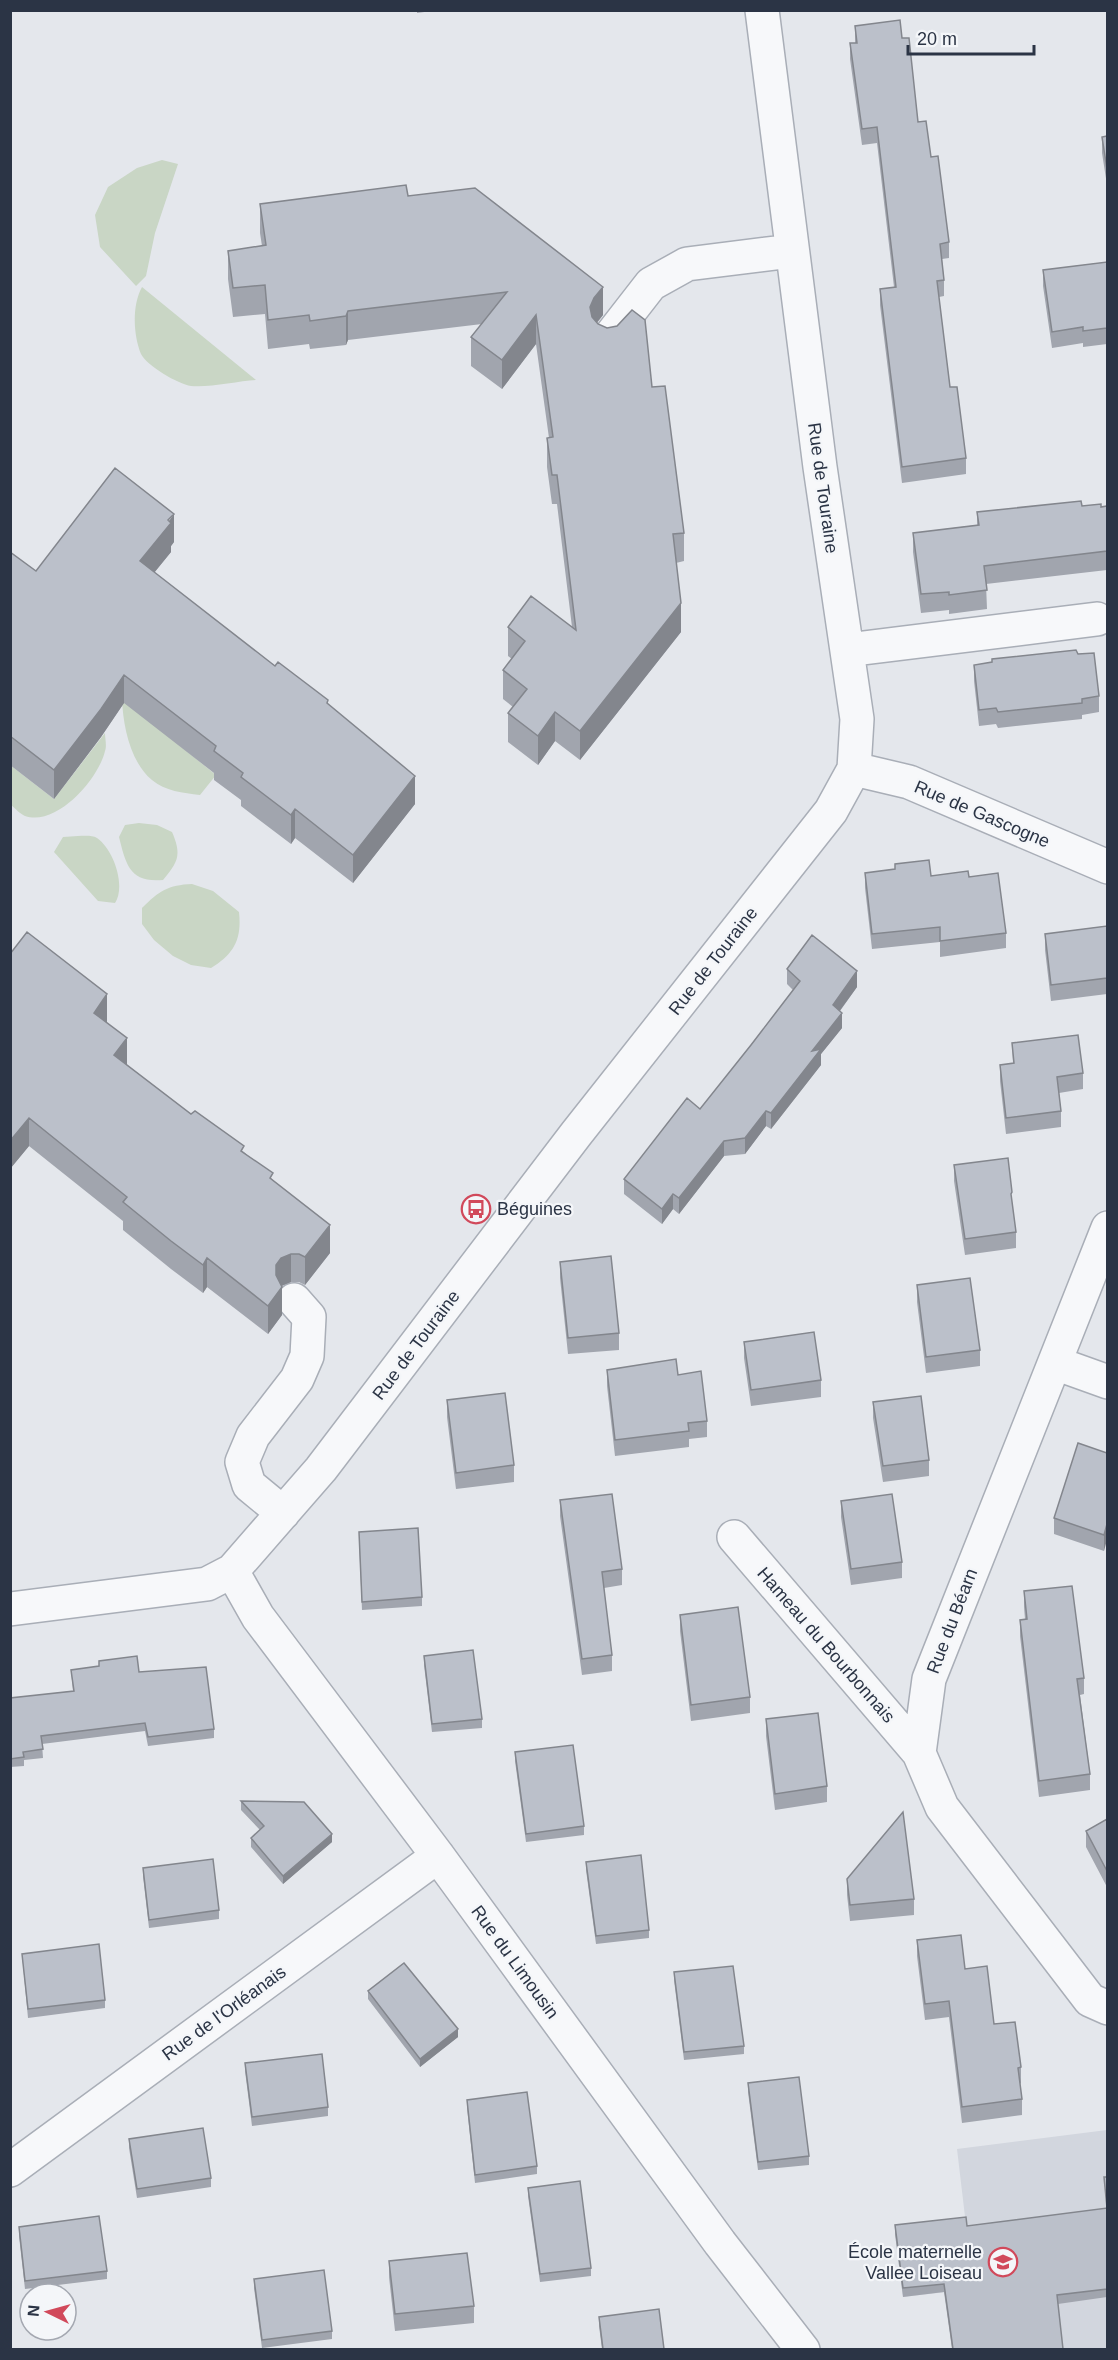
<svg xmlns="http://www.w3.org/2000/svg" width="1118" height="2360" font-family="Arial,sans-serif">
	<rect width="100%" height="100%" fill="#e4e7ec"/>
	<path fill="#d2d6de" d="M1107,2130V2349H952L973,2289L903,2297L895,2234L966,2225L957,2149Z"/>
	<path fill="#c9d6c5" d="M162,160L178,164L155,233L146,276L136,286L100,247L95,215L108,187L137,168Z
		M142,287L256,380C238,381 208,388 191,386C178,384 147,366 141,354C133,334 132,305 142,287Z
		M122,699L216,775L200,795C183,793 165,791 152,780C130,762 123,725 122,699Z
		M105,733C105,738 107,746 105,751C99,778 57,827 25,816C20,814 15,808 11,805L10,765L54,799Z
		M139,823L157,825L172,832C182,855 178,862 163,880C130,883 126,865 119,837L125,825Z
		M78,836C84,836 92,835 97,838C114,850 126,886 115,903L98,901L54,852L63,837Z
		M192,884L213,891L239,912C242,939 234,954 211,968L191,965L173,956L154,940L142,924V908C159,891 168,885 192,884Z"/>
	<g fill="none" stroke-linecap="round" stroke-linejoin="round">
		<g stroke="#a9aeb7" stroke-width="36">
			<path id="minor" d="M609,338L651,284L687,264L792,251
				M847,650L1097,619
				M854,769L909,782L1108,867
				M1108,1228L929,1679L919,1753L942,1807L1090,2000L1108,2008
				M1055,1363L1108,1382
				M283,1513L249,1485L242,1462L253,1436L297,1379L307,1356L309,1317L294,1300
				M734,1537L919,1753
				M232,1571L258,1617L438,1856L720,2243L803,2350
				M10,1609L207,1584L232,1571L321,1469L576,1134L831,811L854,769L857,719L820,467L762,10
				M10,2170L438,1856"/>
		</g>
		<use href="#minor" stroke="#f7f8fa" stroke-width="33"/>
	</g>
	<path fill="#a1a5ae" d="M417,10H439L417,13Z
		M855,26L902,38L918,122L931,157L949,242V258L942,259L944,280V296L939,297L950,387L966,458V474L902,483L880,305V289L894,287L877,143L862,145L850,59V43H855Z
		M1107,136V185L1102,153V137Z
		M408,196L603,315L597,323L652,387L684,533V561L676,563L681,632L580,760L555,741L538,765L508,742V713L513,707L503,699V670L512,659L508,656V627H572L557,504H552L547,467V438H549L536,344L502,389L471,366V337L482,324L348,340L346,345L310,349L309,344L268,349L265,314L233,317L228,279V251L262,246L260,233V204Z
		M1107,262V344L1083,347V343L1052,348L1043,286V270Z
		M1082,506L1101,507L1107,506V570L986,584L987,609L949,614V610L921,613L913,552V533L977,525V512Z
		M174,542L171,546V552L154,573L275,666L328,704L415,804L353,883L295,838L291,844L241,806V800L214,780V773L124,703L101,737L54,799L10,765V552L36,571Z
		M974,665L1099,696V712L1082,715V719L998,728L996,724L979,726L974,681Z
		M865,873L969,877L1006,933V948L940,957V942L872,949L865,888Z
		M1107,926V994L1051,1001L1045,950V934Z
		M10,954L107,1022V1023L127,1065L191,1114L244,1152L273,1180L330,1253L305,1285L299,1282H291L282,1286V1315L268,1334L207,1287L203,1293L171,1269L123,1230V1221L29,1146L10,1169Z
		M787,969L857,987L840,1011L842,1028L821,1054V1065L771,1129L766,1126L745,1154L724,1156L679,1214L673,1209L662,1224L624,1194V1179L700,1109L751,1045L793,990L787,984Z
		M1012,1043L1083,1073V1089L1059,1093L1061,1111V1127L1006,1134L1000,1081V1065L1013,1063Z
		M954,1165L1012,1206L1016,1232V1248L965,1255L954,1181Z
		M560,1262L619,1333V1350L568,1354L560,1278Z
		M917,1285L980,1350V1366L926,1373L917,1302Z
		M744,1342L821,1380V1397L751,1406L744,1358Z
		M607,1370L678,1375L707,1421V1437L689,1439V1447L615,1456L607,1386Z
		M447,1400L514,1465V1482L456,1489L447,1417Z
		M873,1402L929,1460V1476L883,1482L873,1418Z
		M1107,1453L1104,1551L1054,1534V1518Z
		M560,1500L622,1569V1585L604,1588L612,1655V1671L582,1675L560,1516Z
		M841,1501L902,1562V1578L851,1585L841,1517Z
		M359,1540L422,1597V1606L362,1610Z
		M1024,1591L1084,1678V1694L1080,1695L1090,1774V1790L1039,1797L1020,1636V1620L1025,1619L1024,1607Z
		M680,1615L750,1697V1713L691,1721L680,1631Z
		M424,1656L482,1719V1728L432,1732L424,1665Z
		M71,1670L139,1672L214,1729V1738L148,1746L145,1731L42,1744L43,1758L24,1760V1766L10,1767V1698L73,1691Z
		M766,1719L827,1786V1802L775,1810L766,1736Z
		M515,1752L584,1826V1835L526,1842L515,1761Z
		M241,1801L332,1842L283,1884L251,1847V1838L260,1830L241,1810Z
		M1107,1819V1887L1086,1847V1831Z
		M586,1862L649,1930V1938L596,1944L586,1870Z
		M143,1868L219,1910V1919L149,1928L143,1876Z
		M847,1879L914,1899V1915L850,1921L847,1895Z
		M917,1940L965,1969L994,2024L1021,2067V2083L1020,2084L1022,2099V2115L962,2123L949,2017L925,2020L917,1956Z
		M22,1954L105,2000V2008L28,2018Z
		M674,1972L744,2046V2054L684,2060L674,1980Z
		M368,1991L458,2037L420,2067L368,1999Z
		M245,2063L328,2107V2116L252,2126L245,2071Z
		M748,2083L809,2156V2165L758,2170L748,2092Z
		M467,2100L537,2166V2174L475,2183L467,2108Z
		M129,2139L211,2178V2187L137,2198L129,2148Z
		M1104,2177H1107V2297L1058,2304L1063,2349H952L944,2292L903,2297L895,2234V2225L967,2226L1107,2209Z
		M528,2188L591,2268V2276L540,2282L528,2196Z
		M19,2227L107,2271V2279L25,2289L19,2236Z
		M389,2261L474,2306V2323L395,2331L389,2277Z
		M254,2279L332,2331V2339L262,2348L254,2288Z
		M599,2317L664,2349H602L599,2326Z"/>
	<path fill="#83868d" d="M603,287V315L594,326L590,307L594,298Z
		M348,311V340L346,345V316Z
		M536,315V344L502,389V360Z
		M174,514V542L171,546V552L140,590V561Z
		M681,603V632L580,760V731Z
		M124,675V703L101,737L54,799V770Z
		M555,712V741L538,765V736Z
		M415,776V804L353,883V855Z
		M295,809V838L291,844V815Z
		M857,971V987L833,1020V1005Z
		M107,994V1022L94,1042V1013Z
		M842,1013V1028L821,1054V1065L771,1129V1113L812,1051Z
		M127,1038V1066L114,1055Z
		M766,1111V1126L745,1154V1138Z
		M29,1118V1146L10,1169V1141Z
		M724,1141V1156L679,1214V1198Z
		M673,1194V1209L662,1224V1209Z
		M330,1225V1253L305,1285V1257Z
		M291,1254V1282L281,1286L282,1287V1315L268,1334V1306L276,1275V1265L281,1258Z
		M207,1258V1287L203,1293V1265Z
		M1107,1524V1540L1104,1551V1535Z
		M332,1834V1842L283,1884V1876Z
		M458,2029V2037L420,2067V2059Z"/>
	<path fill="#bbc0ca" stroke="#83868d" stroke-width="1.5" d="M900,20L902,38H909L918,122L926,121L931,157L938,156L949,242L940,244L944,280L937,281L950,387H957L966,458L902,467L880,289L896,287L877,127L862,129L850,43H857L855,26Z
		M1107,136V169L1102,137Z
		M406,185L408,196L475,188L603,287L594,298L590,307L592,317L598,324L607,328L617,326L632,310L645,320L652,387L665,386L684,533L673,534L681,603L580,731L555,712L538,736L508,713L527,689L503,670L525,641L508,627L531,596L576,630L557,475H552L547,438L553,437L536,315L502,360L471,337L507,292L348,311L346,316L310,321L309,315L268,320L265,285L233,288L228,251L266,245L260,204Z
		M1107,262V328L1083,331V327L1052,332L1043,270Z
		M115,468L174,514L168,520L171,523L140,561L275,666L278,662L328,700L327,703L415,776L353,855L295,809L291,815L241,777L243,773L214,751L216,746L124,675L101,709L54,770L10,736V552L36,571Z
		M1081,501L1082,506L1101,504V507L1107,506V551L984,566L987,590L949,595V592L921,594L913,533L979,525L977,512Z
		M1076,650L1078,654L1094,653L1099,696L1082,699V703L998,712L996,708L979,710L974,665L992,662V659Z
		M929,860L931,876L968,871L969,877L998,873L1006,933L940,941V927L872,934L865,873L895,869V864Z
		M1107,926V978L1051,985L1045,934Z
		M27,932L107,994L94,1013L127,1038L114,1055L191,1114L195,1111L244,1146L241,1151L273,1173L270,1178L330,1225L305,1257L299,1254H291L281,1258L276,1265V1275L282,1287L268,1306L207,1258L203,1265L171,1241L123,1202L127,1197L29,1118L10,1141V954Z
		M812,935L857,971L833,1005L842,1013L812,1051L821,1049L771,1113L766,1111L745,1138L724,1141L679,1198L673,1194L662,1209L624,1179L687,1098L700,1109L751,1045L800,981L787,969Z
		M1078,1035L1083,1073L1057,1077L1061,1111L1006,1118L1000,1065L1014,1063L1012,1043Z
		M1008,1158L1012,1192L1011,1194L1016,1232L965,1239L954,1165Z
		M611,1256L619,1333L568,1338L560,1262Z
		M970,1278L980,1350L926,1357L917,1285Z
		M814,1332L821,1380L751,1390L744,1342Z
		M676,1359L678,1375L701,1371L707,1421L688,1423L689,1431L615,1440L607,1370Z
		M505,1393L514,1465L456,1473L447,1400Z
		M921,1396L929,1460L883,1466L873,1402Z
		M1078,1443L1107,1453V1524L1104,1535L1054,1518Z
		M612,1494L622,1569L602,1572L612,1655L582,1659L560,1500Z
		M892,1494L902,1562L851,1569L841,1501Z
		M418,1528L422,1597L362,1602L359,1532Z
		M1072,1586L1084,1678L1077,1679L1090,1774L1039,1781L1020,1620L1027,1619L1024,1591Z
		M738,1607L750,1697L691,1705L680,1615Z
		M473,1650L482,1719L432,1724L424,1656Z
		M137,1656L139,1672L206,1667L214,1729L148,1737L145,1723L41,1736L43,1749L23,1752L24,1757L10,1759V1698L74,1691L71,1670L99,1666V1661Z
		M818,1713L827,1786L775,1794L766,1719Z
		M573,1745L584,1826L526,1834L515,1752Z
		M241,1801L304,1802L332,1834L283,1876L251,1838L264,1826Z
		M903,1812L914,1899L850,1905L847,1879Z
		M1107,1819V1871L1086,1831Z
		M641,1855L649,1930L596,1936L586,1862Z
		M213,1859L219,1910L149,1920L143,1868Z
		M961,1935L965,1969L987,1966L994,2024L1015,2022L1021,2067L1018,2068L1022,2099L962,2107L949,2001L925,2004L917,1940Z
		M99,1944L105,2000L28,2009L22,1954Z
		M404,1963L458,2029L420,2059L368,1991Z
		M733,1966L744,2046L684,2052L674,1972Z
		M322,2054L328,2107L252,2117L245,2063Z
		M799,2077L809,2156L758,2162L748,2083Z
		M527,2092L537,2166L475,2175L467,2100Z
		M203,2128L211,2178L137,2189L129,2139Z
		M1104,2177H1107V2208Z
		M580,2181L591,2268L540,2274L528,2188Z
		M1107,2208V2289L1057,2295L1063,2349H953L944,2284L903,2288L895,2225L966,2217L967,2226Z
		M99,2216L107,2271L25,2281L19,2227Z
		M467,2253L474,2306L395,2314L389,2261Z
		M324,2270L332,2331L262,2340L254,2279Z
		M659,2309L664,2349H603L599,2317Z"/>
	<defs>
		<g id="bus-ring" transform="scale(1.5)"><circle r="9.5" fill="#f4f6f9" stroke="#d1495b" stroke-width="1.5"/><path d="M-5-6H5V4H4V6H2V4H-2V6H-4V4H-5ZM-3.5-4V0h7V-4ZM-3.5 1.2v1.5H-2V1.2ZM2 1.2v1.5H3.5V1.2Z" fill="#d1495b"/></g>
		<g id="school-ring" transform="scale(1.5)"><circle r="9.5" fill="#f4f6f9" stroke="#d1495b" stroke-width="1.5"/><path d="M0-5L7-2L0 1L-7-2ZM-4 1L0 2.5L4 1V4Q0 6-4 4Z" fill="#d1495b"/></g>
	</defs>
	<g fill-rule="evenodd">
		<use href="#bus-ring" x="476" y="1209"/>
		<use href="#school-ring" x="1003" y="2262"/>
	</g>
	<g text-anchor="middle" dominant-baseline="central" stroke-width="4.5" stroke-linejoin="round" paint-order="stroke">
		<g font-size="18" fill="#2b3445" stroke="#f4f6f9">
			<text transform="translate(823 488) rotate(82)">Rue de Touraine</text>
			<text transform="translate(982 814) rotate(23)">Rue de Gascogne</text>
			<text transform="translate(713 961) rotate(-52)">Rue de Touraine</text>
			<text transform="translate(416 1345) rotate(-53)">Rue de Touraine</text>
			<text transform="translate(952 1621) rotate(-69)">Rue du Béarn</text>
			<text transform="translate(826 1645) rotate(49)">Hameau du Bourbonnais</text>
			<text transform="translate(515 1962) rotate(54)">Rue du Limousin</text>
			<text transform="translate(224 2013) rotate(-36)">Rue de l'Orléanais</text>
		</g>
		<g font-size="18" fill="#2b3445" stroke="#f4f6f9" text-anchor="start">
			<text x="497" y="1209">Béguines</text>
			<text x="982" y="2252" text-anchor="end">École maternelle<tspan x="982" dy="21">Vallee Loiseau</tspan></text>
		</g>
	</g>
	<rect width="1118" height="2360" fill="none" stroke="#2b3445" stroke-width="24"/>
	<g transform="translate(48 2312) rotate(275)"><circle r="28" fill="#f4f6f9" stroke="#a4a8b1" stroke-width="1.5"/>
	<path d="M0-4.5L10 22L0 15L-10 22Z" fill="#d1495b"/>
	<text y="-9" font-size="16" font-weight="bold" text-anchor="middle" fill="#2b3445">N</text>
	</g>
	<path d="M908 45v9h126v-9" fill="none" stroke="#2b3445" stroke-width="3"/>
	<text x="917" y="45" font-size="18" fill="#2b3445" stroke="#f4f6f9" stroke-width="4.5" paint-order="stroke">20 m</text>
</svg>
